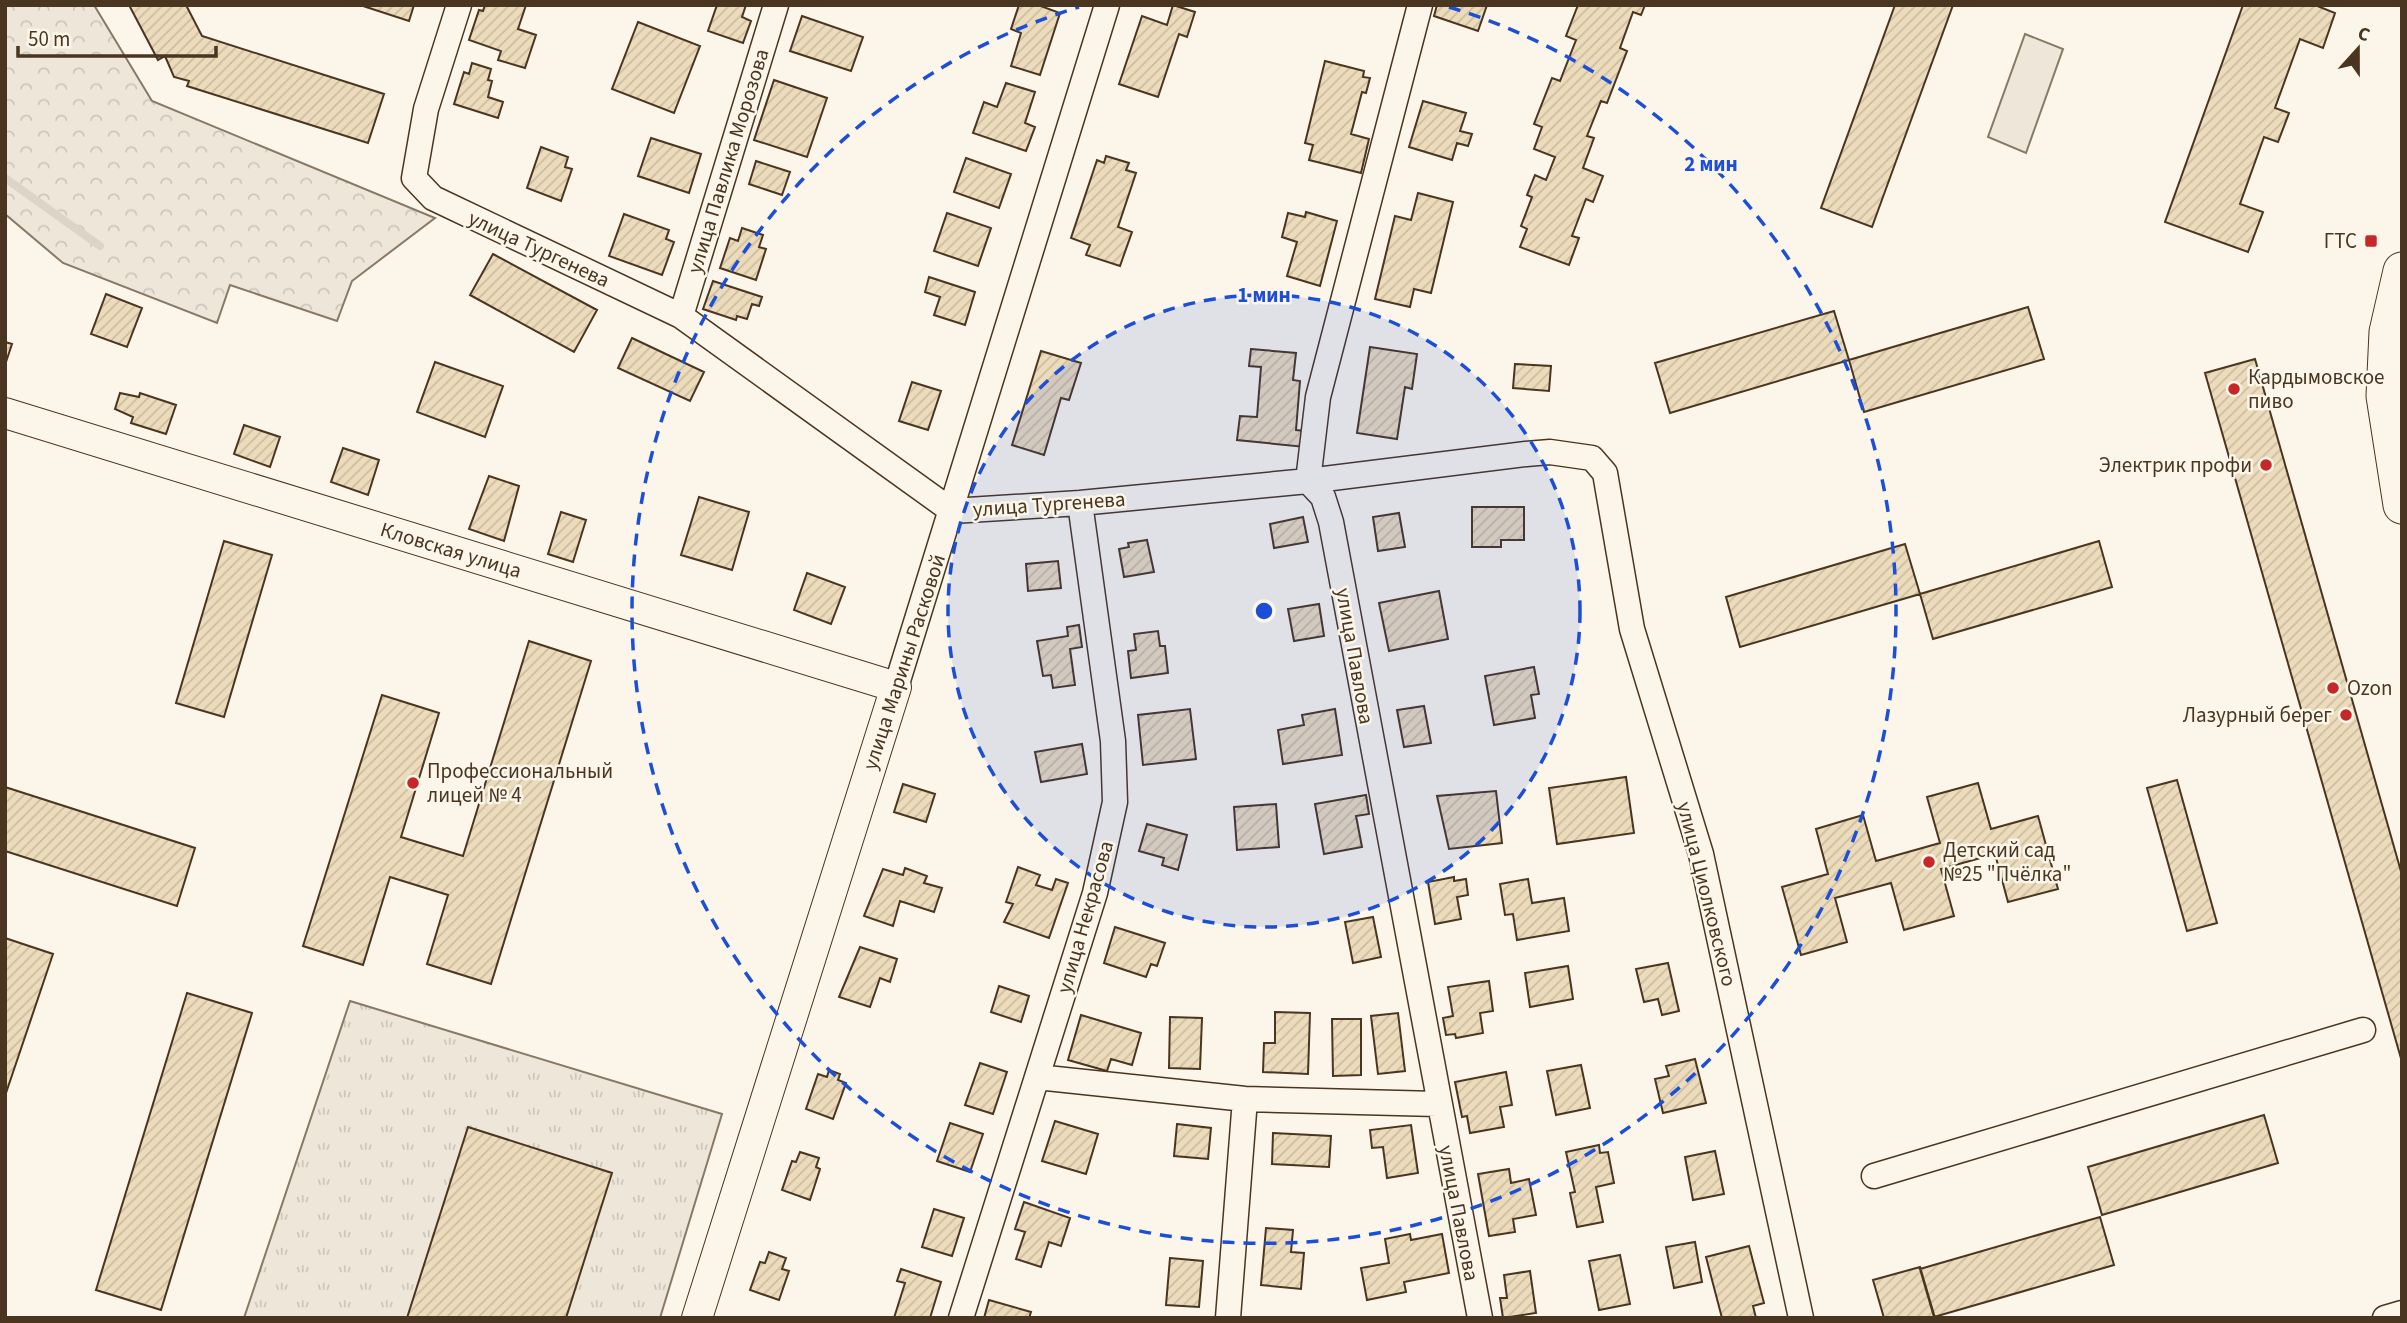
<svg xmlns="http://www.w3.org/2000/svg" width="2407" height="1323" font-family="'Source Sans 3',sans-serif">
	<defs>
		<pattern id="forest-crowns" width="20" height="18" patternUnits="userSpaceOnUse" patternTransform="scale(1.75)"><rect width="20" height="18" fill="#ede6d9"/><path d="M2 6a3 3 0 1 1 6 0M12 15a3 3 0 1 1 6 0" fill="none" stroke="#cdc6ba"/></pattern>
		<pattern id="park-tufts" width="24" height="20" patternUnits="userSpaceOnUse" patternTransform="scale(1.75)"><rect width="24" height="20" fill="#ede6d9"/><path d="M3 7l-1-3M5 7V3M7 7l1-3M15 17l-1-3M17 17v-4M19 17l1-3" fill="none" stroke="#cdc6ba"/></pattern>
		<pattern id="building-hatch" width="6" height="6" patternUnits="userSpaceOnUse" patternTransform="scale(1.75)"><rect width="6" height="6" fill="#ecdcbc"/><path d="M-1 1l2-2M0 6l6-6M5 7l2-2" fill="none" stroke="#ccbda1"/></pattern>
	</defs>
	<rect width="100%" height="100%" fill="#fbf6e9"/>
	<path fill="url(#forest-crowns)" stroke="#887966" stroke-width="2" d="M5,5H94L152,101L435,218L352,281L337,321L230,285L217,323L63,263L5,214Z"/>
	<path fill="url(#park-tufts)" stroke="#887966" stroke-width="2" d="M350,1001L722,1114L660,1318H244Z"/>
	<path fill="#ede6d9" stroke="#887966" stroke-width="2" d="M2025,34L2063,49L2026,153L1988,137Z"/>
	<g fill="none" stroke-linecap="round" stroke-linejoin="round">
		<path stroke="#dcd4c6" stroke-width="8" d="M5,178L100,246"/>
	</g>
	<path fill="url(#building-hatch)" stroke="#4a3520" stroke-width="2" d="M129,5H186L202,36L384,94L368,143L187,86L189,81L174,77L165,56L158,60Z
		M360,5H414L409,21Z
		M485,5H526L518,29L536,35L525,68L498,60L501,51L469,40L479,10L483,11Z
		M717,5H746L742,17L751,21L743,43L708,31Z
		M1019,5H1038L1060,13L1040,75L1011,66L1021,33L1011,29Z
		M1173,5L1195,12L1187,37L1179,34L1158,97L1119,84L1142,16L1167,25Z
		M1437,5H1487L1478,31L1434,16Z
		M1578,5H1645L1641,15L1633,12L1620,48L1627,51L1607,103L1601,101L1587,136L1594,138L1583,168L1603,176L1593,202L1586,199L1572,236L1579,238L1569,265L1520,247L1527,229L1521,226L1532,197L1527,195L1535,175L1546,180L1555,157L1534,149L1542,127L1534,124L1552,78L1560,81L1576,40L1566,36Z
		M1895,5H1953L1872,227L1821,208Z
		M2243,5H2315L2335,13L2323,48L2300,39L2275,108L2289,113L2278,142L2264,137L2240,204L2263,212L2248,252L2165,222Z
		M802,16L863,37L851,71L790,51Z
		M638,22L700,46L674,113L612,89Z
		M1325,61L1364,71L1363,77L1370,78L1366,93L1362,92L1351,134L1369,139L1361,173L1309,160L1313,145L1305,143Z
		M472,63L491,69L488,80L492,81L488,97L503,102L498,118L454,104L464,72L469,74Z
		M774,80L827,98L807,157L754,140Z
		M1006,83L1035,92L1025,123L1035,127L1026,151L973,133L984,102L997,107Z
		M1423,101L1466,113L1460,131L1472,134L1468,146L1457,143L1452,160L1409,147Z
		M651,138L701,154L689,193L638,176Z
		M541,147L568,157L565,167L572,169L561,201L527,188Z
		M1106,156L1129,163L1126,170L1136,173L1118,227L1132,232L1120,266L1086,255L1090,245L1071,238L1097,160L1104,163Z
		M966,158L1011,174L999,208L954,192Z
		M756,161L790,172L782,195L749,184Z
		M1418,193L1453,202L1431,293L1414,289L1410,307L1375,299L1395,216L1411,220Z
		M1306,212L1337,221L1320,286L1287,276L1297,242L1282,237L1288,213L1305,217Z
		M947,213L991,228L978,266L934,251Z
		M624,214L669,230L666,239L674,242L662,275L609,256Z
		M742,228L763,235L759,247L766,249L756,280L720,268L730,238L738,241Z
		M493,254L597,310L574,352L470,295Z
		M929,277L975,292L965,325L934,315L940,297L925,292Z
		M713,281L762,297L759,306L752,304L747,319L737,316L736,320L703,309Z
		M106,294L142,308L127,347L91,334Z
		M2028,307L2044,359L1864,412L1849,360Z
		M1834,311L1849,360L1670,413L1655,363Z
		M632,338L704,372L690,401L618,368Z
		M5,342L12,344L5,365Z
		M1370,347L1417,354L1412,389L1405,387L1397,439L1357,433Z
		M1251,349L1296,353L1293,380L1300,381L1296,430L1306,431L1305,447L1237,440L1240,416L1257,417L1261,367L1249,366Z
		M1041,351L1081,363L1069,400L1061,398L1044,455L1012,445Z
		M2255,359L2402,875V1062L2205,373Z
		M435,362L503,386L485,437L417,412Z
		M1515,364L1551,366L1549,391L1513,388Z
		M912,382L941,391L928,430L899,421Z
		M120,393L139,397L140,393L176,405L166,434L131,423L133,417L115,409Z
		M244,425L280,437L270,467L234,454Z
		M343,448L379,460L368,495L331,482Z
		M489,476L519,486L504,541L469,529Z
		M699,497L749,512L732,570L681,555Z
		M1472,507H1524V540H1501V547H1472Z
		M561,512L586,520L573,562L548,554Z
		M1399,513L1405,547L1378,551L1373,517Z
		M1303,517L1308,542L1274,548L1270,524Z
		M1147,540L1154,572L1124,577L1119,549L1129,547L1128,543Z
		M224,541L272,555L224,717L176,703Z
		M2099,541L2112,587L1933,639L1920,594Z
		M1905,544L1920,594L1740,647L1726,597Z
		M1058,561L1061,588L1028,591L1026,564Z
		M807,573L845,587L831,624L794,610Z
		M1439,591L1448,639L1389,651L1379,603Z
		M1319,604L1324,636L1294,641L1288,609Z
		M1079,625L1082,647L1070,649L1075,685L1053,688L1051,675L1043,676L1037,641L1068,636L1067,627Z
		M1158,631L1160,646H1165L1168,673L1131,678L1128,651L1136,650L1134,634Z
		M529,641L591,661L491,984L427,964L448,895L390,877L363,965L303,946L382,695L439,713L401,837L463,856Z
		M1534,667L1539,694L1531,695L1535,718L1494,725L1485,676Z
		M1424,706L1431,743L1404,747L1397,710Z
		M1190,709L1196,759L1143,765L1138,715Z
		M1335,709L1342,755L1283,764L1278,730L1304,725L1302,715Z
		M1082,744L1087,774L1041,782L1035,752Z
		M1626,777L1634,833L1557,844L1549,788Z
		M2177,780L2217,923L2187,931L2147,788Z
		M1978,783L1991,829L2038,816L2058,889L2008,902L1995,854L1941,869L1954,916L1904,930L1891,883L1835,898L1847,942L1801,955L1782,887L1828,874L1816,829L1863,815L1876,861L1940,843L1927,797Z
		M903,784L935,794L926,822L894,812Z
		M5,787L195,848L177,906L5,851Z
		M1496,791L1502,843L1449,849L1437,796Z
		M1366,795L1369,814L1356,816L1362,847L1324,854L1315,804Z
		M1276,804L1279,847L1237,850L1234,807Z
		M1147,824L1187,835L1178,870L1162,865L1164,858L1139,851Z
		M1018,867L1040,875L1036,885L1052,890L1056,879L1068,883L1049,938L1004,922L1013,904L1006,902Z
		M905,868L927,876L924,883L942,888L934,912L900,901L893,926L864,916L883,869L903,875Z
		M1454,877V881L1466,879L1468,895L1457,897L1461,919L1435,924L1428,882Z
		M1528,879L1532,903L1564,898L1569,931L1517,940L1513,914L1505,915L1500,884Z
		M1373,917L1381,957L1353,963L1345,922Z
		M1115,927L1165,943L1157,966L1151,964L1146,977L1104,963Z
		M5,938L53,954L5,1096Z
		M860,947L897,959L890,982L880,978L870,1007L839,997Z
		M1668,963L1679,1011L1662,1015L1658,999L1644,1002L1636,969Z
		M1568,966L1573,999L1530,1007L1525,973Z
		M1489,981L1493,1011L1480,1013L1483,1033L1456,1038L1455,1034L1446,1035L1443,1018L1453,1016L1448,987Z
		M999,986L1029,996L1021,1022L991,1012Z
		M187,993L252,1013L161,1310L96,1290Z
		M1275,1012L1310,1013L1308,1074L1263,1072L1264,1043H1275Z
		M1398,1013L1405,1071L1378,1074L1371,1016Z
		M1081,1015L1141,1033L1132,1065L1111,1059L1107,1071L1068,1060Z
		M1170,1017L1202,1018L1200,1069L1169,1068Z
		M1332,1019H1361V1075L1333,1076Z
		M1695,1059L1706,1103L1663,1113L1655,1079L1669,1076L1666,1066Z
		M980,1063L1007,1072L993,1114L965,1105Z
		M1581,1065L1590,1108L1556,1115L1547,1071Z
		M829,1070L840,1074L838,1080L846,1083L833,1119L806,1109L818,1074L827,1077Z
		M1506,1072L1512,1105L1500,1107L1504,1127L1470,1133L1467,1116L1462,1117L1455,1082Z
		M2264,1115L2278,1163L2102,1215L2088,1167Z
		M1055,1121L1098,1134L1086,1174L1042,1161Z
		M950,1123L983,1134L970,1172L937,1161Z
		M1177,1124L1211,1128L1208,1159L1174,1156Z
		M1411,1125L1418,1173L1387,1178L1383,1147L1372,1148L1370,1130Z
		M468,1127L612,1173L566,1318H407Z
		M1273,1133L1331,1136L1329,1167L1272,1164Z
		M1599,1145L1600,1153L1608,1152L1614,1183L1596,1187L1603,1222L1577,1227L1570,1193L1575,1192L1566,1152Z
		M1715,1151L1724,1194L1693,1200L1685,1157Z
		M800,1152L819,1158L816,1167L820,1169L810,1200L782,1190L792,1161L796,1162Z
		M1509,1169L1511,1183L1529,1179L1536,1215L1513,1219L1515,1232L1489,1236L1478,1174Z
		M1024,1202L1070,1218L1061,1246L1049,1242L1041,1267L1016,1259L1025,1232L1015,1229Z
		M934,1209L964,1218L952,1256L922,1247Z
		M2100,1217L2114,1265L1934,1317L1920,1269Z
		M1266,1228L1293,1230L1291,1252L1304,1253L1301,1289L1261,1285Z
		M1410,1234L1411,1240L1442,1234L1449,1273L1404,1282L1406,1292L1367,1300L1361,1268L1389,1263L1385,1239Z
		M1695,1242L1702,1282L1674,1288L1666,1247Z
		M1749,1246L1764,1303L1753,1306L1756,1318H1722L1706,1257Z
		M769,1252L786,1258L782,1269L789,1271L779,1300L750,1290L760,1262L765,1263Z
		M1620,1255L1630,1304L1599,1310L1589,1261Z
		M1170,1258L1203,1261L1199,1307L1166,1305Z
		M1920,1267L1935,1318H1884L1873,1280Z
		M901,1269L941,1282L930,1318H894L905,1283L897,1281Z
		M1530,1271L1536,1313L1503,1318L1500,1298H1507L1504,1275Z
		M989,1300L1031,1312L1029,1318H984Z"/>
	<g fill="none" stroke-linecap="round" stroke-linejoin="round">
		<g stroke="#4a3520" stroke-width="27">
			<path id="minor" d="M459,5L426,109L414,178L433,198L681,316L952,511L1080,503L1308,481L1526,454L1550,452L1592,458L1605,473L1632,629L1701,854L1801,1318
				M1420,5L1318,397L1308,481L1323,497L1331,522L1480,1318
				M681,316L776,5
				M896,687L1107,5
				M1037,1077L1245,1099L1437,1104
				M1874,1176L2363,1030
				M961,1318L1095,893L1115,802L1113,741L1080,503
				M1228,1318L1245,1099
				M2385,1318L2402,1313"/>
		</g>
		<g stroke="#4a3520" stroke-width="32">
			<path id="tertiary" d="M5,413L896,687L697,1318"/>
		</g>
		<g stroke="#4a3520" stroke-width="39">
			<path id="primary" d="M2402,271L2388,332L2385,396L2402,505"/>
		</g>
		<use href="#minor" stroke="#fbf6e9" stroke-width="24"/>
		<use href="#tertiary" stroke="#fbf6e9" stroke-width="30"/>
		<use href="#primary" stroke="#fbf6e9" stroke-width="37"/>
	</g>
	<circle cx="1264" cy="611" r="316" fill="#1d4ed8" fill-opacity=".12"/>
	<g fill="none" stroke="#1d4ed8" stroke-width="3.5" stroke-dasharray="12 9">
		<circle cx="1264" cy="611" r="316"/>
		<path d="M1449 7A632 632 0 1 1 1079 7"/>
	</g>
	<g fill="#c62828" stroke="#fbf6e9" stroke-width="2.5">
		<rect x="2364" y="234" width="14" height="14" rx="3.5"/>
		<circle cx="2234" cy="389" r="7"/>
		<circle cx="2266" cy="465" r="7"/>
		<circle cx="2333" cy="688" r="7"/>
		<circle cx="2346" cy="715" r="7"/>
		<circle cx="413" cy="783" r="7"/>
		<circle cx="1929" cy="862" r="7"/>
	</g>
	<g text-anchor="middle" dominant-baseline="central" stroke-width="5" stroke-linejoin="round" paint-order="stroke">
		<g font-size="21" fill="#4a3520" stroke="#fbf6e9">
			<text transform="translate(728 161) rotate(-73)">улица Павлика Морозова</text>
			<text transform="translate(539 249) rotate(25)">улица Тургенева</text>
			<text transform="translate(1049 504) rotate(-4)">улица Тургенева</text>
			<text transform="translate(451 550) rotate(17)">Кловская улица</text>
			<text transform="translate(1355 656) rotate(80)">улица Павлова</text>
			<text transform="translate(904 662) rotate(-72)">улица Марины Расковой</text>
			<text transform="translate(1707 894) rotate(76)">улица Циолковского</text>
			<text transform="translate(1085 917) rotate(-74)">улица Некрасова</text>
			<text transform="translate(1459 1213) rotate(79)">улица Павлова</text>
		</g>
		<g font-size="21" fill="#4a3520" stroke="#fbf6e9" text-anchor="start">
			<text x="2357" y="241" text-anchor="end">ГТС</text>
			<text x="2248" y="377">Кардымовское<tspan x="2248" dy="24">пиво</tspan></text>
			<text x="2252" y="465" text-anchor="end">Электрик профи</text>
			<text x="2347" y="688">Ozon</text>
			<text x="2332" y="715" text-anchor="end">Лазурный берег</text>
			<text x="427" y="771">Профессиональный<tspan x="427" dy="24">лицей № 4</tspan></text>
			<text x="1943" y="850">Детский сад<tspan x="1943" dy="24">№25 "Пчёлка"</tspan></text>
		</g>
	</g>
	<circle cx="1264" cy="611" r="10" fill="#1d4ed8" stroke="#fbf6e9" stroke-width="3.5"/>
	<g font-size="21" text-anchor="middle" font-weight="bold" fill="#1d4ed8" stroke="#fbf6e9" stroke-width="5" stroke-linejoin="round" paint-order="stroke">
		<text x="1711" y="171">2 мин</text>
		<text x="1264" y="302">1 мин</text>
	</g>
	<rect width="2407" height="1323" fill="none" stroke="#4a3520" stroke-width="14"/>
	<g transform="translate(2358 49) rotate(21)" stroke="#fbf6e9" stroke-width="5" paint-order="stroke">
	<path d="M0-5L12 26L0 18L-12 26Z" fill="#4a3520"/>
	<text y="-10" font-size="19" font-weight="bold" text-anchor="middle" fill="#4a3520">С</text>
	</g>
	<path d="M18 46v10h198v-10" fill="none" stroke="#4a3520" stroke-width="3.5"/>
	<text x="28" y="46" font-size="21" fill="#4a3520" stroke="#fbf6e9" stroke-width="5" paint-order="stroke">50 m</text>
</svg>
